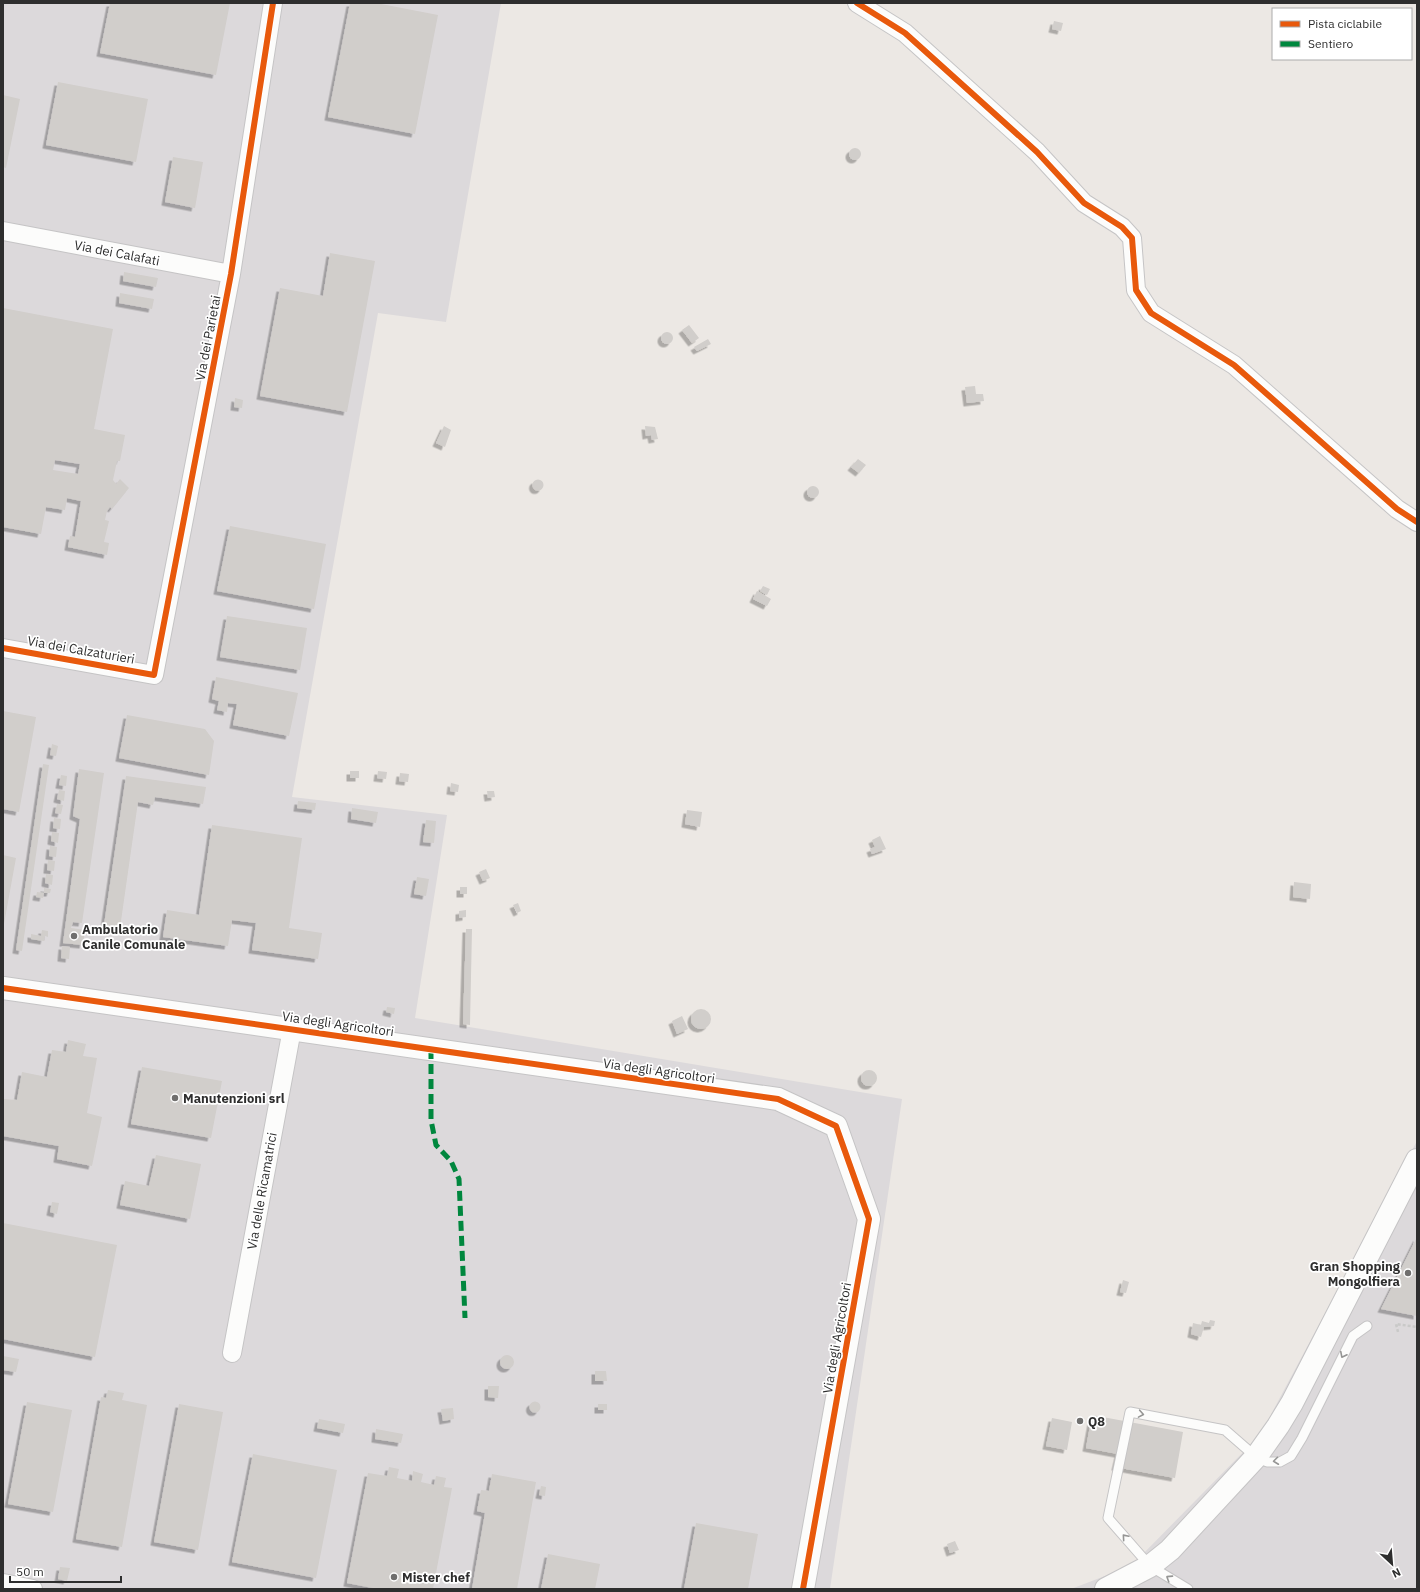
<svg xmlns="http://www.w3.org/2000/svg" width="1420" height="1592" font-family="'IBM Plex Sans',sans-serif">
	<defs>
		<filter id="shadow"><feDropShadow dx="-3.5" dy="3.5" stdDeviation="0" flood-color="#0004"/></filter>
	</defs>
	<rect width="100%" height="100%" fill="#ece8e4"/>
	<path fill="#dcd9db" d="M3,3H501L446,322L378,313L292,797L447,815L415,1018L902,1099L830,1589H3Z
		M1417,1141V1589H1071L1118,1571L1138,1559L1260,1435Z"/>
	<path fill="#d1cecb" fill-rule="evenodd" filter="url(#shadow)" d="M110,3H230L216,75L100,53Z
		M350,3H376L438,15L415,134L328,117Z
		M1054,21L1063,23L1061,31L1052,29Z
		M58,82L148,99L136,162L46,145Z
		M3,95L20,99L6,168L3,167Z
		M849 154a6 6 0 1 1 12 0a6 6 0 1 1-12 0Z
		M173,157L203,162L195,208L165,202Z
		M330,253L375,261L347,412L260,396L280,288L323,296Z
		M124,272L158,278L156,287L123,281Z
		M120,293L154,299L152,309L119,303Z
		M3,308L113,329L94,429L125,435L120,461H117L113,480L116,484L120,479L129,488L112,509L110,507L107,511L105,520L109,521L104,542L109,543L107,555L68,547L70,536L75,537L81,501L67,498L65,510L46,507L41,534L3,527ZM55,460L80,464L78,474L53,470Z
		M689,325L699,338L692,343L682,330Z
		M661 338a6 6 0 1 1 12 0a6 6 0 1 1-12 0Z
		M708,339L711,344L697,351L694,347Z
		M975,386L976,394H983L984,401L967,403L965,387Z
		M235,398L243,400L242,408L234,407Z
		M444,426L451,430L445,447L436,443Z
		M645,426L655,427L658,439L652,440L651,435L646,436Z
		M858,459L866,465L859,473L851,467Z
		M532.5 485a5.5 5.5 0 1 1 11 0a5.5 5.5 0 1 1-11 0Z
		M807 492a6 6 0 1 1 12 0a6 6 0 1 1-12 0Z
		M230,526L326,544L314,609L217,591Z
		M763,586L770,589L767,595L760,591Z
		M757,591L771,599L767,606L753,599Z
		M227,616L307,628L300,670L220,657Z
		M216,677L298,693L289,736L233,725L237,704L228,703L227,712L217,710L219,701L212,699Z
		M3,711L36,717L19,812L3,809Z
		M127,715L205,729L214,741L209,775L119,758Z
		M52,744L58,746L56,756L50,755Z
		M43,764L49,765L22,951L16,950Z
		M79,769L104,773L82,923L73,922L71,928L85,930L83,945L63,943L80,819L73,816Z
		M350,771H359V778H350Z
		M378,771L387,772L386,779L377,778Z
		M400,773L409,774L408,782L399,781Z
		M61,775L67,776L66,786L59,785Z
		M126,776L206,787L203,804L155,797L153,805L138,802L120,928L104,925Z
		M451,783L459,785L458,792L450,791Z
		M59,790L65,791L64,801L57,799Z
		M487,791H494L495,797L488,798Z
		M298,801L316,803L315,810L297,808Z
		M57,804L63,805L61,814L55,813Z
		M352,808L378,812L376,823L351,819Z
		M687,810L702,812L700,827L685,824Z
		M54,818L61,819L60,829L53,828Z
		M426,820L436,821L434,843L423,842Z
		M212,825L302,838L289,928L322,933L318,959L252,950L256,923L232,920L228,946L163,937L167,910L199,915Z
		M52,832L59,833L58,843L51,841Z
		M880,836L886,849L872,854L870,849L875,847L872,840Z
		M50,846L57,847L56,857L49,856Z
		M3,855L16,858L4,924H3Z
		M48,860L55,861L54,871L47,870Z
		M486,869L490,878L483,881L479,872Z
		M46,874L53,875L52,885L45,883Z
		M417,877L429,879L426,896L414,894Z
		M1294,882L1311,884L1310,899L1293,897Z
		M460,887H467V894H460Z
		M44,888L51,889L50,893H44L43,898L36,897L37,892L44,893Z
		M518,903L521,911L517,913L513,905Z
		M466,910V917L459,918V911Z
		M466,929H472L470,1025L463,1024Z
		M42,930L48,931V937L45,936L44,941L31,939V934L41,936Z
		M62,946L70,947L69,959L61,958Z
		M387,1007L395,1008L394,1014L386,1012Z
		M691 1019a10 10 0 1 1 20 0a10 10 0 1 1-20 0Z
		M682,1016L688,1029L677,1034L672,1021Z
		M68,1040L86,1044L83,1056L97,1058L87,1113L102,1117L92,1166L57,1159L59,1146L3,1136V1099L17,1100L22,1072L47,1077L52,1050L66,1052Z
		M142,1067L222,1081L211,1138L131,1124Z
		M861 1078a8 8 0 1 1 16 0a8 8 0 1 1-16 0Z
		M156,1155L201,1164L190,1219L120,1205L125,1181L149,1186Z
		M52,1202L59,1203L57,1214L50,1212Z
		M3,1223L117,1245L95,1357L3,1339Z
		M1417,1237V1316L1381,1309Z
		M1123,1280L1129,1282L1126,1293L1120,1292Z
		M1210,1320L1215,1321L1214,1326L1204,1327L1201,1337L1191,1334L1193,1323L1201,1325L1202,1321L1209,1323Z
		M500 1362a7 7 0 1 1 14 0a7 7 0 1 1-14 0Z
		M3,1356L19,1359L16,1372L3,1370Z
		M595,1371H606L607,1381H595Z
		M488,1386H499L498,1398L488,1397Z
		M108,1390L124,1393L122,1400L147,1405L122,1547L76,1539L101,1397L106,1398Z
		M529.5 1407a5.5 5.5 0 1 1 11 0a5.5 5.5 0 1 1-11 0Z
		M27,1402L72,1410L53,1512L8,1504Z
		M179,1404L223,1412L198,1550L154,1542Z
		M598,1404H607V1410H598Z
		M453,1408L454,1419L443,1421L441,1409Z
		M1092,1415L1183,1432L1175,1478L1115,1467L1118,1454L1086,1448Z
		M1052,1418L1072,1422L1067,1450L1046,1446Z
		M319,1419L345,1424L343,1433L317,1428Z
		M376,1429L403,1434L401,1443L375,1439Z
		M253,1454L337,1470L316,1578L232,1562Z
		M389,1467L399,1469L397,1478L412,1481L413,1471L423,1474L421,1482L434,1485L436,1476L446,1478L444,1487L452,1488L433,1589H378L347,1583L368,1473L387,1476Z
		M492,1474L536,1482L517,1589H472L485,1513L477,1511L481,1490L489,1491Z
		M541,1486L546,1487L545,1496L539,1495Z
		M696,1523L758,1534L748,1589H684Z
		M955,1541L959,1550L950,1553L947,1544Z
		M548,1554L600,1564L595,1589H541Z
		M60,1567L70,1568L67,1581L58,1579Z"/>
	<g fill="none" stroke-linecap="round" stroke-linejoin="round">
		<g stroke="#c5c4c5" stroke-width="11">
			<path id="lane" d="M1188,1589L1150,1566L1108,1518L1130,1412L1225,1430L1256,1457L1267,1462H1280L1291,1456L1302,1438L1353,1336L1367,1326"/>
		</g>
		<g stroke="#c5c4c5" stroke-width="20">
			<path id="street" d="M857,3L905,33L1037,152L1084,203L1122,227L1132,238L1136,290L1151,313L1234,365L1397,509L1417,522
				M3,231L231,274
				M3,648L154,675L231,274L273,3
				M232,1353L292,1029
				M3,1583L33,1589"/>
		</g>
		<g stroke="#c5c4c5" stroke-width="24">
			<path id="secondary" d="M3,988L778,1099L836,1126L869,1219L803,1589
				M1106,1589L1150,1566L1170,1550L1256,1457L1278,1426L1292,1403L1417,1160"/>
		</g>
		<path stroke="#c9c9c8" stroke-width="2.5" stroke-dasharray="3 2" stroke-linecap="butt" d="M1398,1332L1396,1324L1417,1327"/>
		<use href="#lane" stroke="#fcfcfb" stroke-width="9"/>
		<use href="#street" stroke="#fcfcfb" stroke-width="18"/>
		<use href="#secondary" stroke="#fcfcfb" stroke-width="22"/>
		<path stroke="#00873e" stroke-width="5" stroke-dasharray="10 5" stroke-linecap="butt" d="M431,1049V1120L436,1145L451,1161L459,1179L465,1318"/>
		<g stroke="#fff" stroke-width="8">
			<path id="cycleway" d="M857,3L905,33L1037,152L1084,203L1122,227L1132,238L1136,290L1151,313L1234,365L1397,509L1417,522
				M3,648L154,675L231,274L273,3
				M3,988L778,1099L836,1126L869,1219L803,1589"/>
		</g>
		<use href="#cycleway" stroke="#e8590c" stroke-width="6"/>
	</g>
	<defs><path id="oneway-chevron" d="M-2-3.5L2.5 0L-2 3.5" fill="none" stroke-width="1.6" stroke-linecap="round" stroke-linejoin="round"/></defs>
	<g stroke="#959594">
		<use href="#oneway-chevron" transform="translate(1343 1355) rotate(117)"/>
		<use href="#oneway-chevron" transform="translate(1141 1414) rotate(10)"/>
		<use href="#oneway-chevron" transform="translate(1276 1461) rotate(173)"/>
		<use href="#oneway-chevron" transform="translate(1125 1537) rotate(-131)"/>
		<use href="#oneway-chevron" transform="translate(1169 1578) rotate(-147)"/>
	</g>
	<g fill="#706f6e" stroke="#fff" stroke-width="1.5">
		<circle cx="74" cy="936" r="4"/>
		<circle cx="175" cy="1098" r="4"/>
		<circle cx="1408" cy="1273" r="4"/>
		<circle cx="1080" cy="1421" r="4"/>
		<circle cx="394" cy="1577" r="4"/>
	</g>
	<g text-anchor="middle" dominant-baseline="central" stroke-width="3.5" stroke-linejoin="round" paint-order="stroke">
		<g font-size="13" fill="#2e2e2e" stroke="#fff">
			<text transform="translate(117 253) rotate(11)">Via dei Calafati</text>
			<text transform="translate(208 338) rotate(-79)">Via dei Parietai</text>
			<text transform="translate(81 650) rotate(10)">Via dei Calzaturieri</text>
			<text transform="translate(338 1024) rotate(8)">Via degli Agricoltori</text>
			<text transform="translate(659 1071) rotate(8)">Via degli Agricoltori</text>
			<text transform="translate(262 1191) rotate(-80)">Via delle Ricamatrici</text>
			<text transform="translate(837 1338) rotate(-80)">Via degli Agricoltori</text>
		</g>
		<g font-size="13" font-weight="bold" fill="#2e2e2e" stroke="#fff" text-anchor="start">
			<text x="82" y="929">Ambulatorio<tspan x="82" dy="15">Canile Comunale</tspan></text>
			<text x="183" y="1098">Manutenzioni srl</text>
			<text x="1400" y="1266" text-anchor="end">Gran Shopping<tspan x="1400" dy="15">Mongolfiera</tspan></text>
			<text x="1088" y="1421">Q8</text>
			<text x="402" y="1577">Mister chef</text>
		</g>
	</g>
	<rect width="1420" height="1592" fill="none" stroke="#2e2e2e" stroke-width="8"/>
	<rect x="1272" y="8" width="140" height="52" fill="#ffffff" stroke="#ababab"/>
	<rect x="1280" y="21" width="20" height="6" fill="#e8590c" stroke="#ababab"/>
	<text x="1308" y="28" font-size="12" fill="#2e2e2e">Pista ciclabile</text>
	<rect x="1280" y="41" width="20" height="6" fill="#00873e" stroke="#ababab"/>
	<text x="1308" y="48" font-size="12" fill="#2e2e2e">Sentiero</text>
	<g transform="translate(1392 1564) rotate(154)" stroke="#ffffff" stroke-width="3" paint-order="stroke">
	<path d="M0-3L7 15L0 10L-7 15Z" fill="#2e2e2e"/>
	<text y="-6" font-size="11" font-weight="bold" text-anchor="middle" fill="#2e2e2e">N</text>
	</g>
	<path d="M10 1576v6h111v-6" fill="none" stroke="#2e2e2e" stroke-width="2"/>
	<text x="16" y="1576" font-size="12" fill="#2e2e2e" stroke="#ffffff" stroke-width="3" paint-order="stroke">50 m</text>
</svg>
